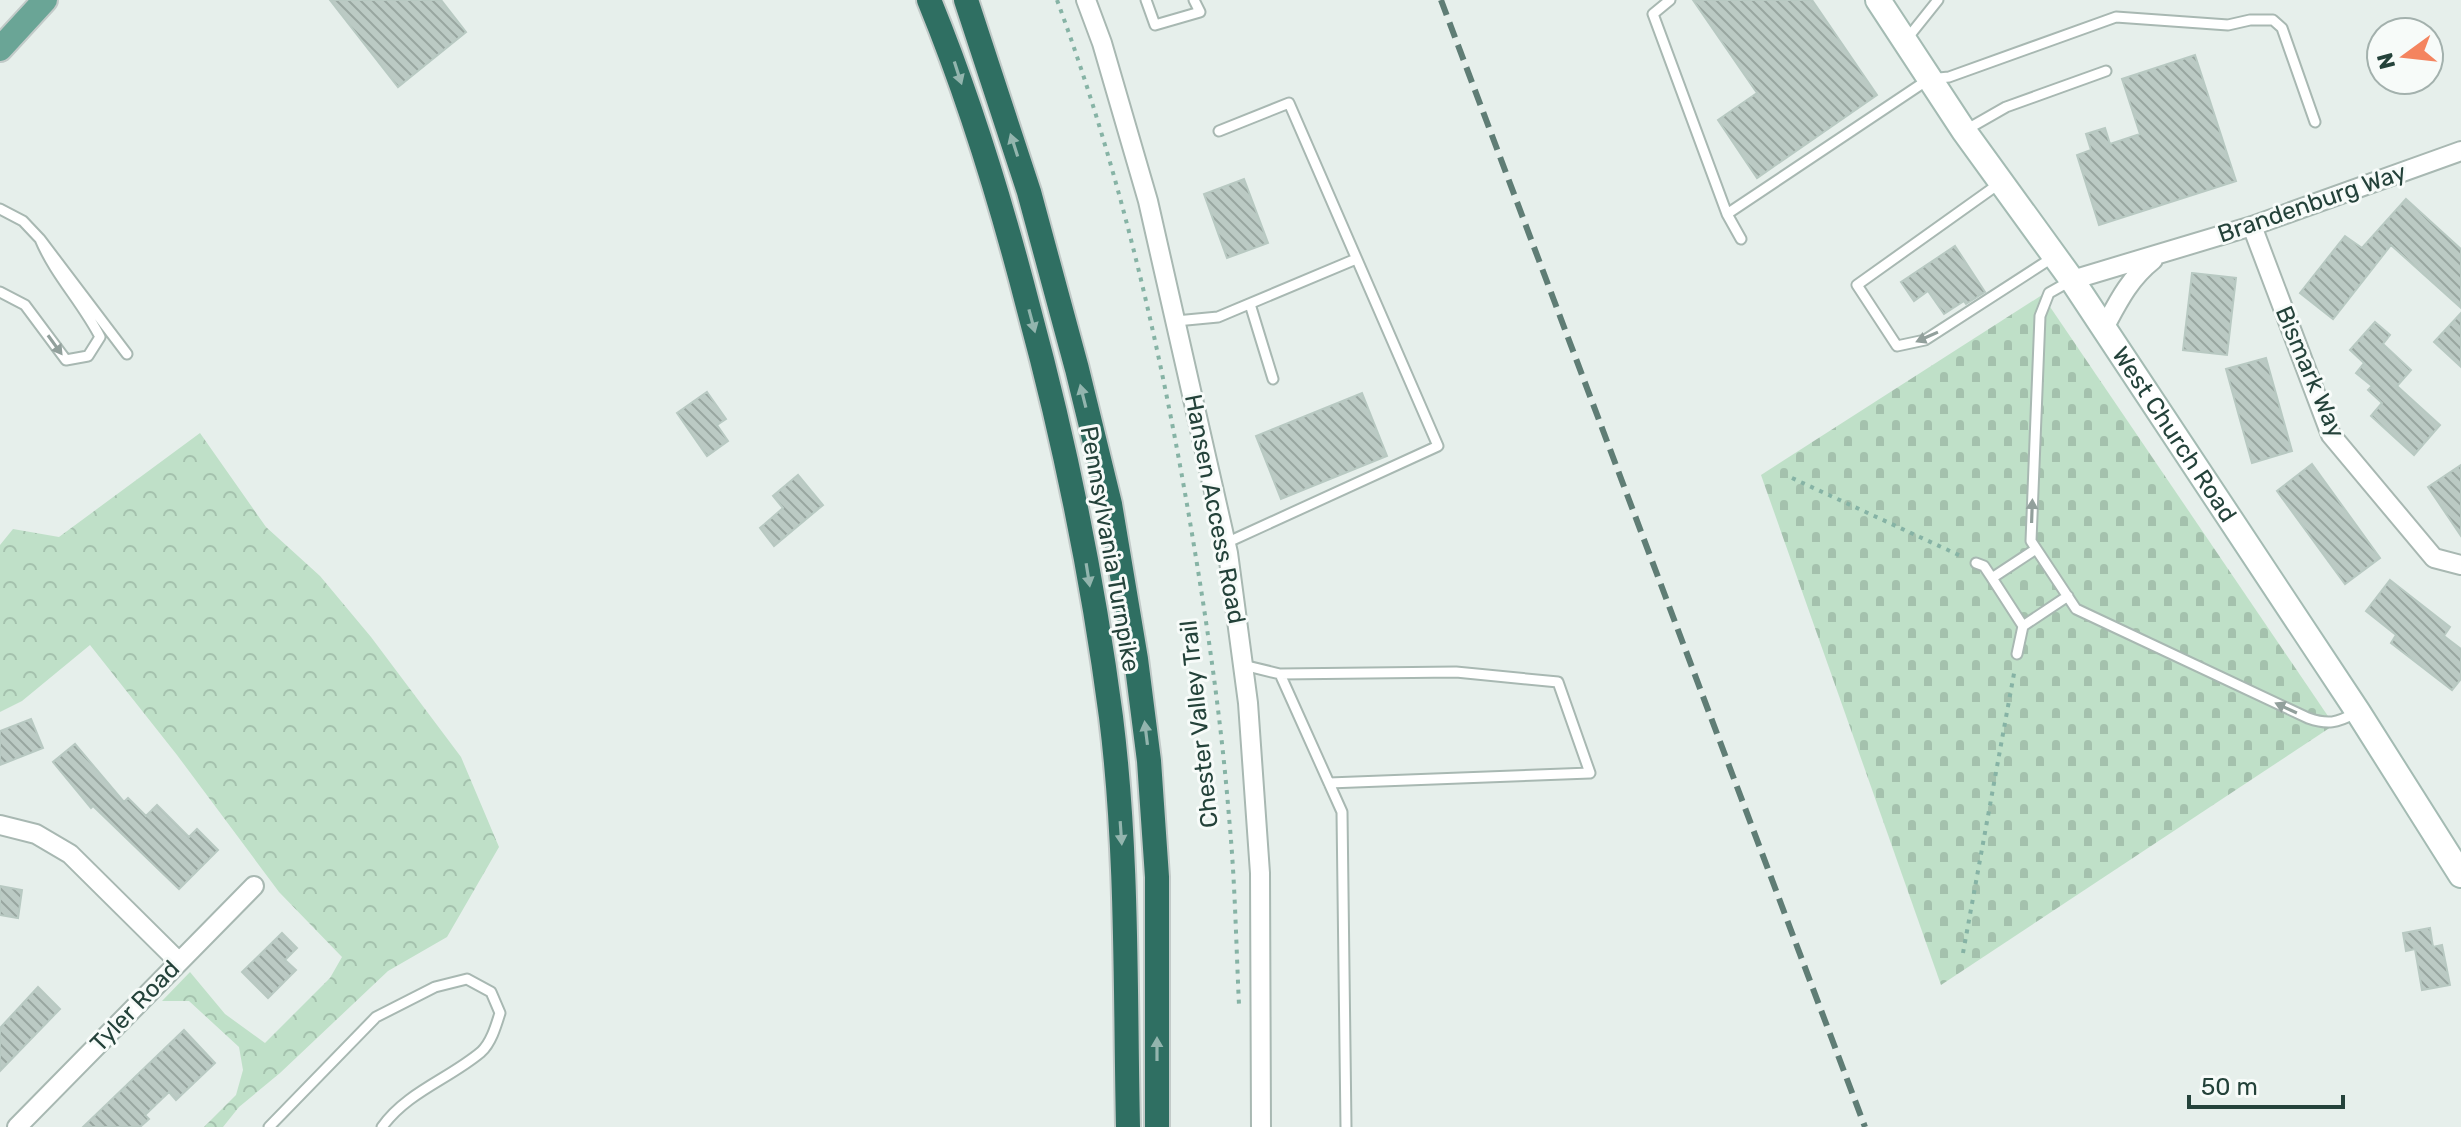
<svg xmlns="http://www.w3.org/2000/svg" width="2461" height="1127" font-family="Rubik,sans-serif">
	<defs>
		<pattern id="forest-crowns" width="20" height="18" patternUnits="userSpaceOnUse" patternTransform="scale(2)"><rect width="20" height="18" fill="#bfe0c8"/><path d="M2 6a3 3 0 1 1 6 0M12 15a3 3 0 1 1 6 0" fill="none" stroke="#a4c1ad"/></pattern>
		<pattern id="cemetery-stones" width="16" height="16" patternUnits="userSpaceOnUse" patternTransform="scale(2)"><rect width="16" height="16" fill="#bfe0c8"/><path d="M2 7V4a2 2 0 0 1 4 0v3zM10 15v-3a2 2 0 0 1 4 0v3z" fill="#a4c1ad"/></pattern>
		<pattern id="building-back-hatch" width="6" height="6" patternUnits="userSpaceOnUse" patternTransform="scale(2)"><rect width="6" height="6" fill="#bbcac4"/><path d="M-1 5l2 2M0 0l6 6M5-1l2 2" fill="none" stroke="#98a6a0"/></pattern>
	</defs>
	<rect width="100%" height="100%" fill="#e6efeb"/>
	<path fill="url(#forest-crowns)" d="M200,433L266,527L320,576L371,637L461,757L499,847L447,937L388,971L280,1073L239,1107L223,1127H204L236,1095L243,1070L239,1047L189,1001H162L190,972L225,1014L265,1043L330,978L342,957L279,892L177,755L90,645L22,701L0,712V545L13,529L59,537Z"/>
	<path fill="url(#cemetery-stones)" d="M2042,295L2334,725L1941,985L1761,475Z"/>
	<path fill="url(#building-back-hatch)" stroke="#b8c9c2" stroke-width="2" d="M330,0H441L466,32L398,87Z
		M1693,0H1812L1877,95L1757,178L1718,120L1757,93Z
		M2195,55L2236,181L2099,225L2077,155L2091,150L2086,134L2105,128L2110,144L2140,134L2122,79Z
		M1244,179L1268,243L1227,258L1204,194Z
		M2406,199L2461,249V308L2391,245L2333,319L2300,293L2345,236L2362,248Z
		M1955,246L1985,292L1966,304L1964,301L1944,314L1928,291L1914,301L1901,282Z
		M2192,273L2236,278L2227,355L2183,350Z
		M2461,313V367L2434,342Z
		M2375,322L2390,335L2383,344L2411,370L2397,386L2440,425L2414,455L2371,416L2382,403L2368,390L2372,386L2356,373L2364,363L2350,350Z
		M2266,358L2292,451L2252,463L2226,369Z
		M707,392L726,419L717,425L728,441L707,456L677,413Z
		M1362,393L1387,456L1281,499L1256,436Z
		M2312,464L2380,558L2345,584L2277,491Z
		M2461,465V536L2428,487Z
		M798,475L823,505L774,546L760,528L783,508L773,496Z
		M2390,580L2450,627L2444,636L2461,649V679L2452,690L2391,643L2396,635L2366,611Z
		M31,719L43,748L0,765V731Z
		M75,744L124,802L128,798L146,816L157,805L189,837L197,829L218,850L179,889L93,806L91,808L53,762Z
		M0,886L22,890L18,918L0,915Z
		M2430,928L2433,947L2442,945L2450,985L2422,990L2415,949L2406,951L2403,933Z
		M282,933L297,948L285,960L296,970L268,998L242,972Z
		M38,987L60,1009L0,1071V1028Z
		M184,1030L215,1063L176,1100L169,1092L145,1115L149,1119L140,1127H83Z"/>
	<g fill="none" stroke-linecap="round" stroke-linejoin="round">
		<g stroke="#a8b8b2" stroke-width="13">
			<path id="lane" d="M1146,0L1155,25L1200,12L1194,0
				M1670,0L1653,14L1727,214L1741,239
				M1906,40L1938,0
				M1219,131L1289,103L1438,446L1226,543
				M1964,131L2006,107L2106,71
				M2000,183L1857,285L1897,346L1925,340L2055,256
				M0,209L23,221L40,239L127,354
				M1727,214L1929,79L1949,77L2116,17L2228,25L2250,20H2273L2282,28L2315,122
				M2072,280L2049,293L2040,316L2031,541L2076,609L2308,718C2328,725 2337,723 2355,713
				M0,292L25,305L66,360L88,356L100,337C82,302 55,275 40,239
				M1250,304L1273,379
				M1176,321L1218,317L1356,259
				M2036,549L1992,578L2023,626L2068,596
				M1976,563L1984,566L1992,578
				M2017,654L2023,626
				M1243,665L1280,674L1342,812L1346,1127
				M1280,674L1456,672L1558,682L1590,773L1329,783
				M269,1127L376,1017L435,987L467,979L491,992L500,1013C496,1026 491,1043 481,1052C449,1079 407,1092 382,1127"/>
		</g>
		<g stroke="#a8b8b2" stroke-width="22">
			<path id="street" d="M1086,0L1102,43L1148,201L1228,553L1248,703L1260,873L1261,1127
				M2252,226L2331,435L2434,558L2461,565
				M2072,280L2252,226L2461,151
				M2104,328C2118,302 2129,279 2153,260
				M0,825L36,834L70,854L179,962
				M17,1127L254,886"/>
		</g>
		<g stroke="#a4bbb3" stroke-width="28">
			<g id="secondary">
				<path id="s1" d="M1878,0L1964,131L2072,280L2358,712L2461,875"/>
			</g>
		</g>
		<g stroke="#c2cac8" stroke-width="28">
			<path id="primary" d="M0,49L45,0"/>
		</g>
		<g stroke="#c2cac8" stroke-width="28">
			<path id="highway" d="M929,0C970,100 1002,205 1029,310C1065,443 1093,580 1111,717C1128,853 1125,991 1128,1127
				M966,0L1029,192L1077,369L1110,504L1136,659L1149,761L1157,877V1127"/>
		</g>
		<path stroke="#86b3a5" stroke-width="4" stroke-dasharray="4 6" stroke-linecap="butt" d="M1057,0C1119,168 1159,341 1189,516C1206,616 1221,716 1229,817C1235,879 1236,942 1239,1005
			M1792,478L1963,557
			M1963,953L2015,668"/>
		<use href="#lane" stroke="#fff" stroke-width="9"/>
		<use href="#street" stroke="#fff" stroke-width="18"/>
		<use href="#secondary" stroke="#fff" stroke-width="24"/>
		<use href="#primary" stroke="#6aa596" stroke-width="24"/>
		<use href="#highway" stroke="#2f6f62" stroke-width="24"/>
		<path stroke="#5f7d75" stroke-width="6" stroke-dasharray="16 8" stroke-linecap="butt" d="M1441,0L1865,1127"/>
	</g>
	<defs><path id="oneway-solid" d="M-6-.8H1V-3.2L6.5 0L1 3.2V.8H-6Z" transform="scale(2)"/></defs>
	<g fill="#93b5ae">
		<use href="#oneway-solid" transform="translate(958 73) rotate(72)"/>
		<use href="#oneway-solid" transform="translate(1014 145) rotate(-108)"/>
		<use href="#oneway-solid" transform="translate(1032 321) rotate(75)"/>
		<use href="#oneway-solid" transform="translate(1083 396) rotate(-104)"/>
		<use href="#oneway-solid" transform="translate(1088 575) rotate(81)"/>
		<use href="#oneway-solid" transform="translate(1146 733) rotate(-97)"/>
		<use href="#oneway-solid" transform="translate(1121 833) rotate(86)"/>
		<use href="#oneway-solid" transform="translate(1157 1049) rotate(-90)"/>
	</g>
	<g fill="#92a09c">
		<use href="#oneway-solid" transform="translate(1927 337) rotate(156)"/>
		<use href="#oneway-solid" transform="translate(55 345) rotate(54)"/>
		<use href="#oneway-solid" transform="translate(2032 511) rotate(-88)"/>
		<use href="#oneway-solid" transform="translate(2286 708) rotate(-155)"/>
	</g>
	<g text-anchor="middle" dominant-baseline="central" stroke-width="6" stroke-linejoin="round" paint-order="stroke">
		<g font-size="24" fill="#24423a" stroke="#f7fbf9">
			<text transform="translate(2312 203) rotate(-19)">Brandenburg Way</text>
			<text transform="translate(2310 372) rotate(67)">Bismark Way</text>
			<text stroke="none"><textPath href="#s1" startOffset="526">West Church Road</textPath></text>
			<text transform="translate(1215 509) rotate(79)">Hansen Access Road</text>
			<text transform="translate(1110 549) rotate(80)">Pennsylvania Turnpike</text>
			<text transform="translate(1199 724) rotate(-96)">Chester Valley Trail</text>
			<text transform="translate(135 1006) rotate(-46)">Tyler Road</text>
		</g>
	</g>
	<g transform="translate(2405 56) rotate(255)"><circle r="38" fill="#f7fbf9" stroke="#a3b1ad" stroke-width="2"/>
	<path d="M0-6L14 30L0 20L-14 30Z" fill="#f4845f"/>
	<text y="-12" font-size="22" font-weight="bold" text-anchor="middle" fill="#24423a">N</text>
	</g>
	<path d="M2189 1095v12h154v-12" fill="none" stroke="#24423a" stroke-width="4"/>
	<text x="2201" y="1095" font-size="24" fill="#24423a" stroke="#f7fbf9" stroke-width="6" paint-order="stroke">50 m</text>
</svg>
